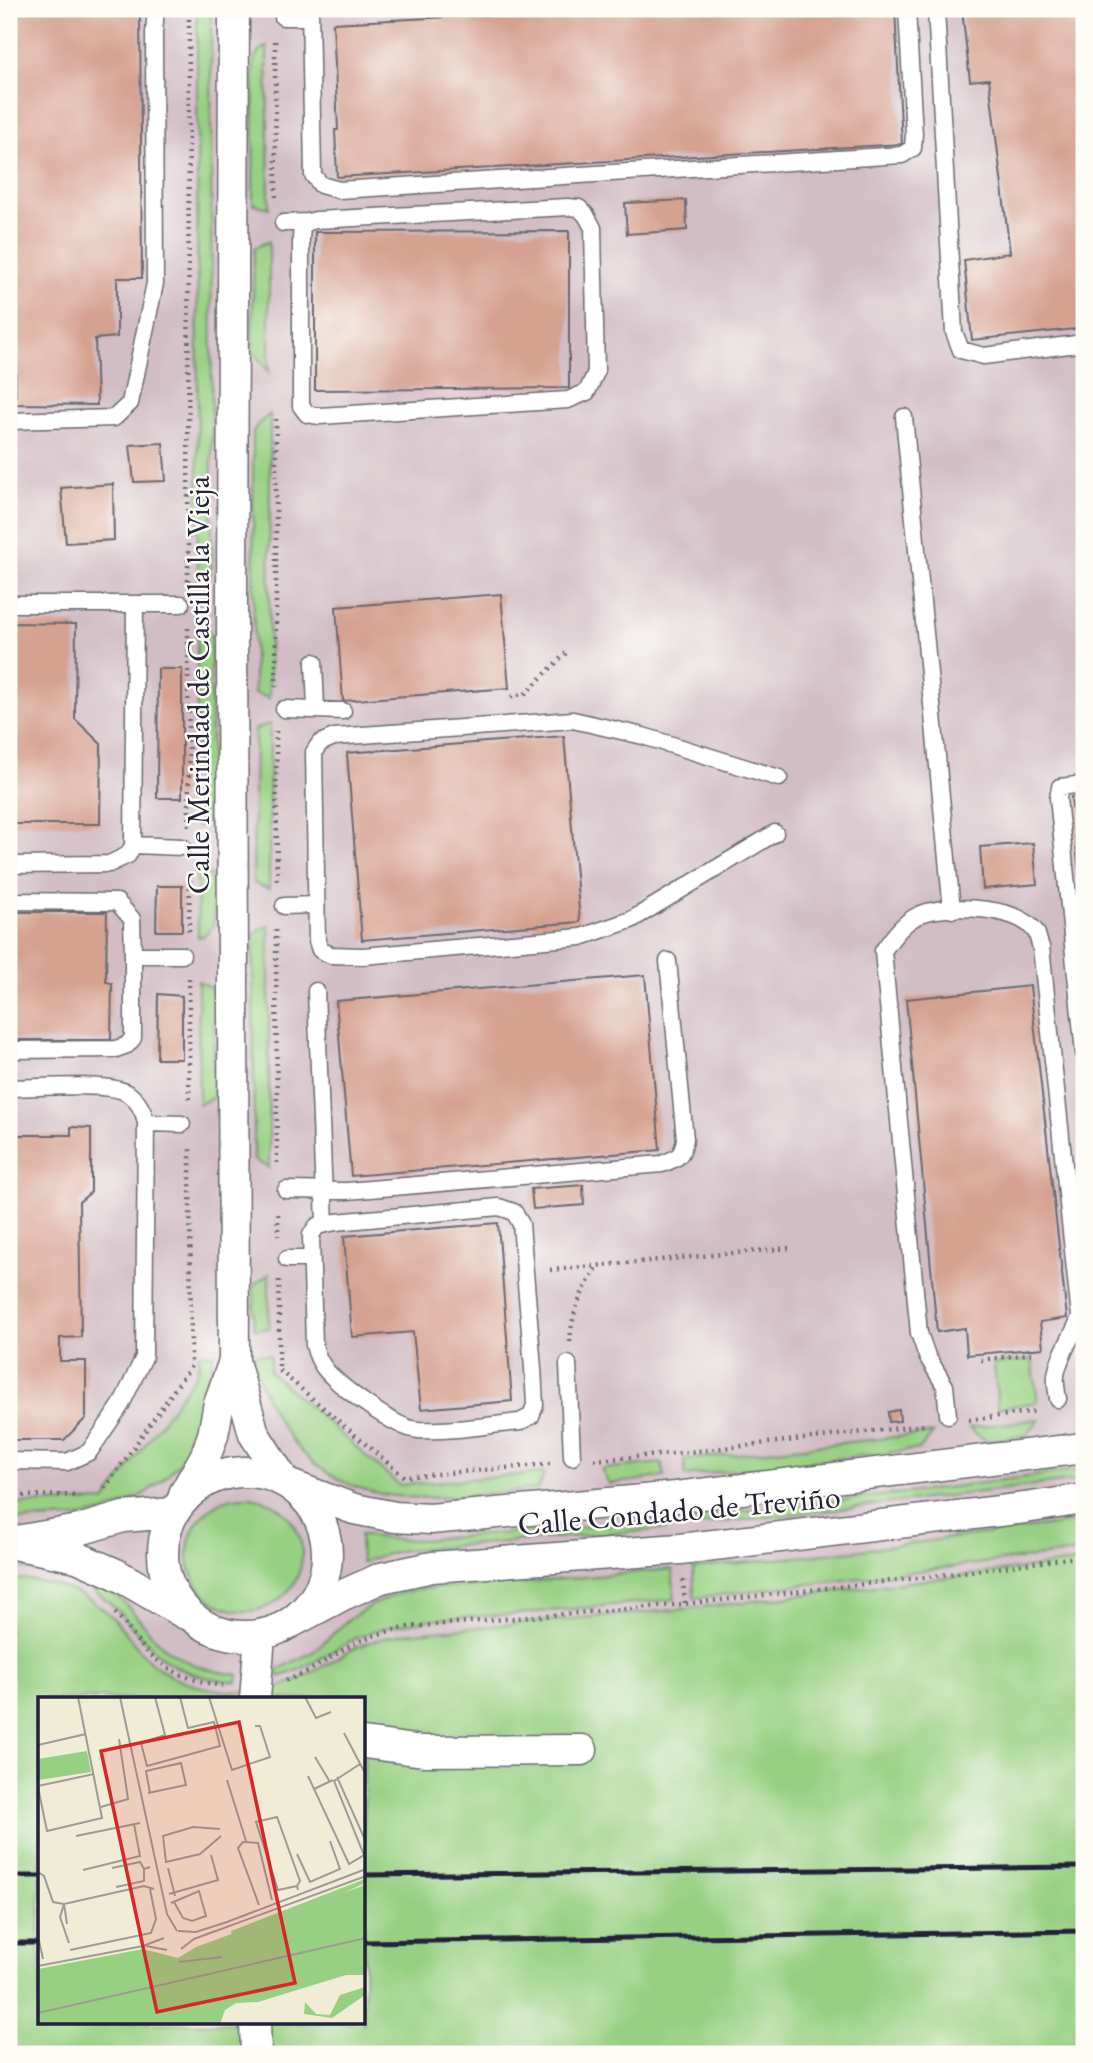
<svg xmlns="http://www.w3.org/2000/svg" width="1093" height="2063" font-family="'EB Garamond',serif">
	<rect width="100%" height="100%" fill="#fdfcf7"/>
	<filter id="ink" filterUnits="userSpaceOnUse"><feTurbulence type="fractalNoise" baseFrequency=".0143" numOctaves="2"/><feDisplacementMap in="SourceGraphic" scale="14" xChannelSelector="R" yChannelSelector="G"/><feConvolveMatrix kernelMatrix="1 2 1 2 8 2 1 2 1" color-interpolation-filters="sRGB"/></filter>
	<filter id="wash" filterUnits="userSpaceOnUse"><feTurbulence type="fractalNoise" baseFrequency=".00686" numOctaves="4" result="noise"/><feDisplacementMap in="SourceGraphic" scale="28" xChannelSelector="R" yChannelSelector="G"/><feGaussianBlur stdDeviation="1.57" result="paint"/><feColorMatrix in="noise" values="0 0 0 0 0 0 0 0 0 0 0 0 0 0 0 0 0 1.4 0 .05"/><feComposite in="paint" operator="in"/></filter>
	<g filter="url(#wash)">
		<rect width="100%" height="100%" fill="#f1ecd5"/>
		<path fill="#d2bdc5" d="M9,9H1084V1561L686,1609L401,1634L357,1647L303,1679L271,1689L249,1691H224L189,1684L152,1663L141,1652L109,1614L93,1602L71,1590L33,1581L9,1579Z"/>
		<path fill="#98d083" stroke="#5d795f" stroke-width="2" fill-rule="evenodd" d="M197,9H211L212,566L209,578L198,584Z
			M267,46L269,208L253,204L254,59L260,50Z
			M269,241V372L252,350L254,248Z
			M270,414L269,698L254,693L253,432L257,425Z
			M197,625L205,628L211,635V815L208,820L197,827Z
			M270,724L269,889L253,883L255,729Z
			M197,868L205,869L213,880L214,926L203,936L198,937Z
			M269,925V1168L254,1160L253,934Z
			M198,981L210,987L214,993V1098L199,1104Z
			M269,1274V1328L254,1329V1285Z
			M199,1354H213C212,1365 213,1376 212,1387C201,1457 150,1507 80,1517C59,1520 36,1519 15,1520V1504L105,1501L198,1371Z
			M254,1354L270,1355V1372L399,1485L545,1473L538,1489C445,1497 344,1521 283,1428C268,1405 257,1382 254,1354Z
			M1032,1359L1038,1402L998,1408L994,1364Z
			M1039,1419L1027,1435L986,1441L969,1428Z
			M933,1433L920,1449L685,1476L684,1460Z
			M662,1463L664,1477L609,1484L601,1469Z
			M1084,1469V1479L893,1503L689,1526L688,1517L916,1492Z
			M188 1554a57 57 0 1 1 114 0a57 57 0 1 1-114 0Z
			M667,1520V1529L404,1550L382,1555L361,1563L360,1534L388,1539L421,1540Z
			M1084,1521V1551L694,1598L693,1568L853,1551Z
			M17,1560C61,1561 102,1578 131,1610C144,1624 153,1639 168,1650C190,1666 211,1671 238,1675L237,1682C209,1679 178,1674 157,1653C135,1633 120,1608 95,1592C72,1577 44,1573 18,1567Z
			M1084,1561V2054H9V1579C43,1578 86,1591 111,1616C126,1631 137,1650 153,1664C180,1685 215,1693 248,1691C296,1689 316,1669 355,1648C369,1641 386,1638 401,1634L686,1609ZM40,1699H364V2023H40Z
			M672,1569L675,1599L518,1614L435,1619L393,1626L373,1631L354,1639L303,1668L279,1677V1669L313,1652L347,1621L371,1605L401,1593L420,1589L522,1583Z"/>
		<g id="blocks">
			<path fill="#d5a190" d="M9,9H140L142,278H117V337L95,339L97,405L16,404L15,339H9Z
				M526,9H895L902,144L337,177L335,130H338L333,23L526,13Z
				M962,9H1084V328L972,340L964,260L1010,253L989,79L970,81Z
				M686,200L687,230L627,234L625,203Z
				M569,231V388L315,390V232Z
				M163,443L166,481L134,482L130,445Z
				M113,484L114,540L66,543L61,488Z
				M501,594L509,688L343,701L336,607Z
				M9,623L76,624L75,719L101,744L100,824H9Z
				M158,669H182V798H157Z
				M564,736L580,922L362,940L347,753Z
				M1084,796V901H1082L1071,797Z
				M1033,843L1037,884L983,889L980,847Z
				M157,886H182V931H156Z
				M9,912H107L106,982L112,983L111,1040H9Z
				M645,975L660,1150L351,1176L336,1001Z
				M1030,986L1067,1318L1040,1322L1043,1348L967,1355L965,1328L937,1332L906,999Z
				M158,994L182,996V1059H157Z
				M71,1127L91,1128V1192L79,1202L81,1337L60,1338V1361H86V1418L64,1440H9V1135H71Z
				M583,1185L584,1205L533,1209L531,1189Z
				M498,1223L512,1401L421,1409L413,1332L352,1337L344,1236Z
				M899,1410L900,1421L889,1422L888,1412Z"/>
		</g>
	</g>
	<g filter="url(#ink)">
		<use href="#blocks" fill-opacity="0" stroke="#6a6971" stroke-width="2"/>
		<g fill="none" stroke-linecap="round" stroke-linejoin="round">
			<g stroke="#6a6971" stroke-width="19">
				<path id="lane" d="M310,9L313,175L321,185L339,190L902,155L913,148L914,134L907,9
					M936,9L954,332L961,350L984,356L1084,343
					M283,17H310
					M568,207L579,208L586,215L593,228L596,372L587,392L568,400L320,416L307,414L301,406V238L302,227L308,222L316,220Z
					M283,223L308,222
					M904,417L952,910
					M9,421L114,418L130,403L155,283L154,33L156,9
					M9,604H181
					M314,662L316,709
					M284,709L343,711
					M1084,784L1060,787L1058,798L1084,1053
					M775,833L631,920L581,937L363,956L331,955L320,950L317,941L314,752L320,743L334,737L573,720L643,736L779,778
					M133,845L182,847
					M9,865L109,864L128,855L133,845L135,605
					M9,901L117,902L132,919L133,955
					M284,906L315,905
					M316,991L325,1224
					M9,1050L116,1049L127,1045L133,1038V955H182
					M9,1088C34,1088 105,1082 125,1092C137,1098 144,1111 146,1123L144,1357L121,1405L89,1452L67,1462L9,1461
					M146,1123L182,1124
					M286,1190L347,1191L662,1164C678,1158 682,1157 685,1139L668,961
					M499,1207L514,1212L521,1224L533,1368L535,1405L531,1416L520,1422C487,1425 451,1432 418,1430C396,1429 339,1386 325,1369C319,1361 316,1354 314,1345L311,1235L317,1226L336,1222Z
					M287,1259H311
					M568,1364L572,1457
					M948,1415L945,1386L927,1356L919,1333L883,951C894,935 907,917 927,912C954,905 1018,906 1036,932C1038,936 1039,943 1041,947L1080,1317C1073,1336 1058,1357 1056,1376C1055,1383 1057,1392 1058,1399"/>
			</g>
			<g stroke="#6a6971" stroke-width="33">
				<path id="street" d="M234,9L232,603L234,1361L254,1434L284,1481
					M163 1554a82 82 0 1 1 164 0a82 82 0 1 1-164 0Z
					M290,1485L354,1509L395,1517L430,1519L676,1497L1084,1448
					M184,1494L206,1455L213,1435L219,1403L234,1361
					M22,1540L79,1530L123,1517L173,1513
					M9,1543L77,1557L116,1574L185,1614
					M290,1623L343,1595L381,1578L432,1567L680,1549L1025,1508L1084,1499
					M255,1699L260,1635
					M364,1743L423,1751L582,1750
					M255,2023L256,2054"/>
			</g>
			<path stroke="#6a6971" stroke-width="4.5" stroke-dasharray="2 5" stroke-linecap="butt" d="M275,41L276,200
				M188,581L189,9
				M188,628L189,826
				M276,687V416
				M511,697L526,693L569,650
				M276,731L277,883
				M276,930L277,1166
				M189,931L190,870
				M189,978V1102
				M278,1214V1236
				M550,1270L789,1248
				M279,1280V1370L404,1477L550,1464
				M570,1342C572,1311 581,1291 599,1265
				M981,1360L1035,1353
				M969,1420L1037,1411
				M594,1460L672,1454L926,1425
				M105,1488L191,1366L190,1146
				M9,1496L78,1495
				M683,1580L685,1604
				M115,1613C124,1622 131,1633 139,1643C162,1670 191,1682 226,1686
				M286,1680C309,1674 329,1657 350,1646C368,1636 388,1631 408,1627L685,1604L935,1576L1084,1556"/>
			<use href="#lane" stroke="#fff" stroke-width="16"/>
			<use href="#street" stroke="#fff" stroke-width="30"/>
			<path stroke="#22223b" stroke-width="5" d="M364,1875L1084,1867
				M9,1876H40
				M364,1942L1084,1931
				M9,1943H40"/>
		</g>
	</g>
	<g text-anchor="middle" dominant-baseline="central" stroke-width="5" stroke-linejoin="round" paint-order="stroke">
		<g font-size="32" fill="#22223b" stroke="#fdfcf7">
			<text transform="translate(198 685) rotate(-90)">Calle Merindad de Castilla la Vieja</text>
			<text transform="translate(679 1510) rotate(-5)">Calle Condado de Treviño</text>
		</g>
	</g>
	<g transform="translate(38 1697)">
		<rect width="327" height="327" fill="#f1ecd5"/>
		<path d="M49,54L53,75L1,83L0,62ZM327,182V186L290,203L194,238L193,234ZM327,188V278H308L220,305L198,306L187,313L182,327H0V272L105,252L140,261L158,250ZM327,290V298L294,321L266,317L267,305L278,317L292,318L302,298Z" fill="#98d083"/>
		<path fill="none" stroke="#9e9b97" stroke-width="2" d="M82,0L129,217L139,234M117,0L127,38L103,46L109,69L182,49L176,25L150,31L142,0M171,0L194,73L232,60L222,29H217M267,0L278,21L293,15M306,36L328,78M0,48L48,37M277,60L292,85M270,79L311,167L326,158L296,84L322,67M299,80L328,145M189,83L208,144M0,89L56,77M0,90L9,134L64,121L40,0M276,92L295,83M110,96L148,88L143,66L108,74L112,96M63,110L90,102L81,42M182,132L155,130L125,139L128,165L162,157L183,139M38,139L102,126M259,157L272,185L302,172L292,144M74,171L102,165L106,172M130,171L137,199M45,173L102,159L96,127M0,175L6,179L15,205L26,207L22,220L31,246M259,189L262,184L239,120L218,125L240,193L259,189L260,193M78,190L106,184V172L112,170M131,197L180,183L173,158M133,206L161,194L168,219L154,224L145,221L136,205M221,208L200,151L205,145L220,146L234,203M29,227L26,207L106,189L116,192M140,234L158,235L189,225L328,172M0,239L5,262M108,249L129,253M143,252L156,242L328,179M32,253L113,236L118,222L112,192M141,265L184,260M0,269L105,249L126,241M0,316L328,241"/>
		<path fill="#d62828" fill-opacity="0.15" stroke="#d62828" stroke-width="3.5" d="M201,25L257,286L119,315L63,54Z"/>
		<rect width="327" height="327" fill="none" stroke="#22223b" stroke-width="3.5"/>
	</g>
	<rect width="1093" height="2063" fill="none" stroke="#fdfcf7" stroke-width="35"/>
</svg>
